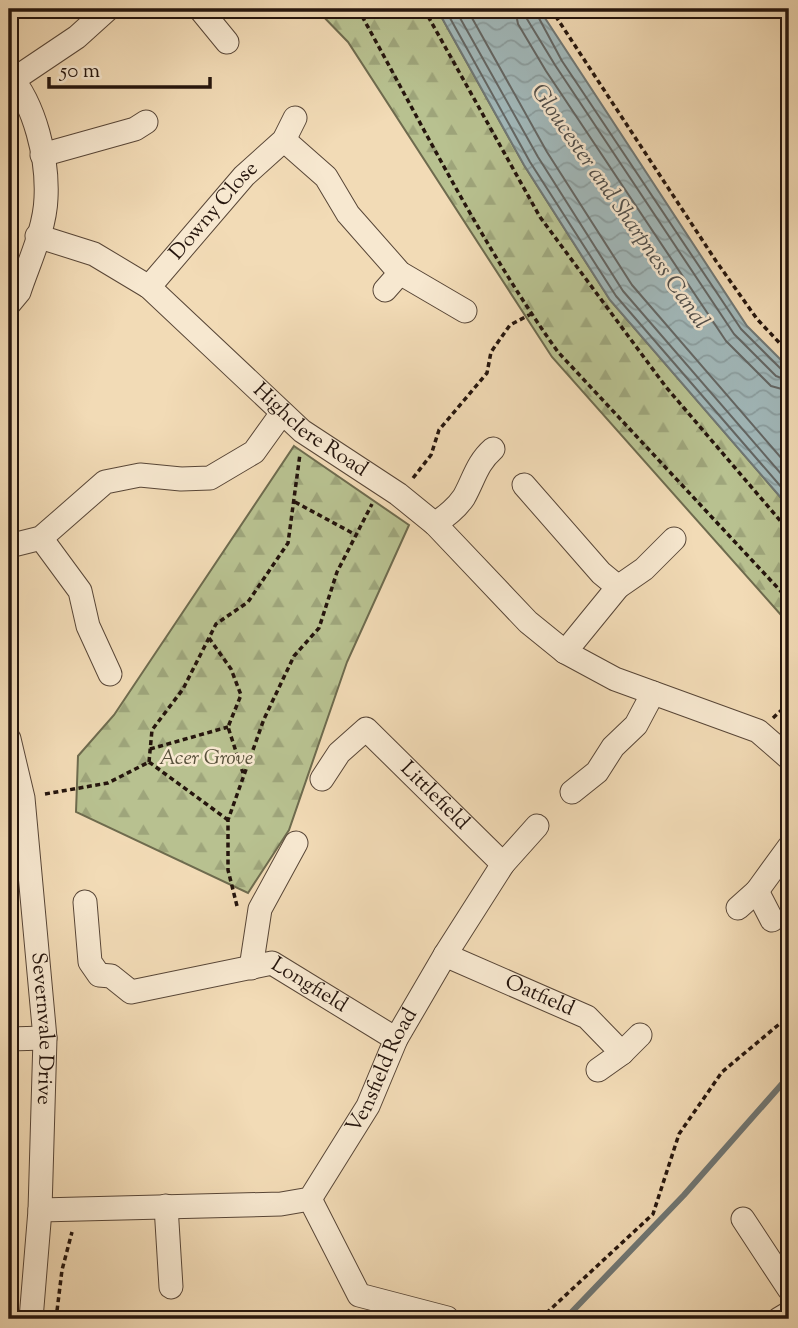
<svg xmlns="http://www.w3.org/2000/svg" width="798" height="1328" font-family="'Sorts Mill Goudy',serif">
	<defs>
		<pattern id="forest-firs" width="22" height="20" patternUnits="userSpaceOnUse" patternTransform="scale(1.75)"><rect width="22" height="20" fill="#b8c190"/><path d="M5 1l3.5 6h-7zM16 11l3.5 6h-7z" fill="#9ea57b"/></pattern>
		<pattern id="water-waves" width="16" height="10" patternUnits="userSpaceOnUse" patternTransform="scale(1.75)"><rect width="16" height="10" fill="#a1b8ba"/><path d="M0 5q4-4 8 0t8 0" fill="none" stroke="#8a9d9f"/></pattern>
	</defs>
	<rect width="100%" height="100%" fill="#f2dbb6"/>
	<filter id="stains"><feTurbulence type="fractalNoise" baseFrequency=".00286" numOctaves="4"/><feColorMatrix values="0 0 0 0 .2 0 0 0 0 .09 0 0 0 0 .02 0 0 0 .5 -.17"/></filter>
	<radialGradient id="worn" r=".72"><stop offset=".6" stop-color="#630" stop-opacity="0"/><stop offset="1" stop-color="#630" stop-opacity=".3"/></radialGradient>
	<path fill="url(#forest-firs)" stroke="#6e6b4e" stroke-width="2" d="M316,9H437L524,165L610,300L789,507V624L552,357L348,42Z
		M294,446L409,525L347,662L289,830L248,893L76,812L78,756L114,715Z"/>
	<path fill="url(#water-waves)" stroke="#6f7775" stroke-width="2" d="M437,9H539L747,326L789,368V507L610,300L524,165Z"/>
	<g fill="none" stroke-linecap="round" stroke-linejoin="round">
		<path stroke="#636664" stroke-width="2" d="M445,9L530,162L616,296L789,496
			M455,9L538,157L623,291L789,483
			M467,9L547,152L632,285L789,467
			M515,9L518,24L546,71L726,341L771,386L789,391
			M525,9L527,19L555,65L734,334L776,376L789,381
			M534,9L562,61L741,329L782,370L789,372"/>
		<path stroke="#6f7775" stroke-width="6" d="M565,1319L684,1195L789,1076"/>
		<g stroke="#584637" stroke-width="25">
			<g id="minor">
				<path d="M200,9L227,42"/>
				<path d="M9,75C35,104 48,159 46,198C45,229 29,262 19,292L9,304"/>
				<path d="M13,80L77,37L108,9"/>
				<path d="M284,140L326,177L348,214L400,273L465,311"/>
				<path d="M42,155L135,129L146,122"/>
				<path id="s1" d="M37,236L94,254L149,287L302,431L398,494L435,524L528,622L565,652L615,679L758,731L789,758"/>
				<path id="s2" d="M149,287L244,176L284,140L295,118"/>
				<path d="M385,290L400,273"/>
				<path d="M524,485L601,573L618,587"/>
				<path d="M435,524C446,516 456,509 464,497C474,479 477,463 493,449"/>
				<path d="M41,538L80,591L88,626L110,674"/>
				<path d="M9,546L41,538L105,482L140,475L181,479L210,478L254,452L282,413"/>
				<path d="M565,652L618,587L644,569L674,539"/>
				<path id="s3" d="M9,739L23,798L45,1038L40,1210L31,1319"/>
				<path id="s4" d="M322,779L339,753L366,729L503,864"/>
				<path d="M572,792L597,772L613,747L636,725L653,693"/>
				<path d="M757,891L772,920"/>
				<path id="s5" d="M85,902L90,962L99,975L111,976L131,992L272,963L396,1039"/>
				<path d="M738,908L757,891L789,847"/>
				<path id="s6" d="M445,955L587,1017L622,1053L598,1070"/>
				<path d="M251,968L260,909L296,843"/>
				<path d="M9,1039L45,1038"/>
				<path d="M622,1053L640,1035"/>
				<path d="M310,1199L359,1295L447,1318"/>
				<path d="M166,1206L171,1287"/>
				<path id="s7" d="M40,1210L281,1204L310,1199L368,1106L396,1039L445,955L503,864L537,826"/>
				<path d="M743,1219L789,1289"/>
				<path d="M779,1319L789,1313"/>
			</g>
		</g>
		<path stroke="#25150d" stroke-width="3.5" stroke-dasharray="5 3.5" stroke-linecap="butt" d="M358,9C422,124 481,244 558,352L789,600
			M424,9L540,217L666,387L789,531
			M551,9L716,261L757,319L789,353
			M413,478L431,455L439,430L487,373L491,352L510,325L531,314
			M295,502L356,535
			M209,638L231,669L241,695L228,727L243,773
			M773,718L789,703
			M150,749L228,727
			M149,762L152,730L183,689L216,624L248,602L288,543L300,454
			M149,762L228,820
			M45,794L108,783L149,762
			M237,906L228,870V820L264,719L294,656L319,628L337,572L372,504
			M10,1059L16,1212
			M56,1319L62,1270L72,1232
			M344,1319L348,1311
			M540,1319L653,1214L679,1134L722,1072L789,1016"/>
		<use href="#minor" stroke="#f7e8d0" stroke-width="23"/>
	</g>
	<g text-anchor="middle" dominant-baseline="central" stroke-width="5" stroke-linejoin="round" paint-order="stroke">
		<g font-size="21" fill="#25150d" stroke="#f7e8d0">
			<text stroke="none"><textPath href="#s2" startOffset="100">Downy Close</textPath></text>
			<text stroke="none"><textPath href="#s1" startOffset="340">Highclere Road</textPath></text>
			<text stroke="none"><textPath href="#s4" startOffset="163">Littlefield</textPath></text>
			<text stroke="none"><textPath href="#s5" startOffset="301">Longfield</textPath></text>
			<text stroke="none"><textPath href="#s6" startOffset="103">Oatfield</textPath></text>
			<text stroke="none"><textPath href="#s3" startOffset="292">Severnvale Drive</textPath></text>
			<text stroke="none"><textPath href="#s7" startOffset="418">Vensfield Road</textPath></text>
		</g>
		<g font-size="21" font-style="italic" fill="#58513b" stroke="#f7e8d0">
			<text x="206" y="759">Acer Grove</text>
		</g>
		<g font-size="23" font-style="italic" fill="#504e4a" stroke="#f7e8d0">
			<text transform="translate(619 207) rotate(55)">Gloucester and Sharpness Canal</text>
		</g>
	</g>
	<rect width="798" height="1328" fill="none" stroke="#f2dbb6" stroke-width="35"/>
	<rect x="10" y="10" width="777" height="1307" fill="none" stroke="#25150d" stroke-width="3.5"/>
	<rect x="18" y="18" width="763" height="1293" fill="none" stroke="#25150d" stroke-width="2"/>
	<path d="M49 77v10h161v-10" fill="none" stroke="#25150d" stroke-width="3.5"/>
	<text x="60" y="77" font-size="21" fill="#25150d" stroke="#f7e8d0" stroke-width="5" paint-order="stroke">50 m</text>
	<rect width="100%" height="100%" filter="url(#stains)"/>
	<rect width="100%" height="100%" fill="url(#worn)"/>
</svg>
